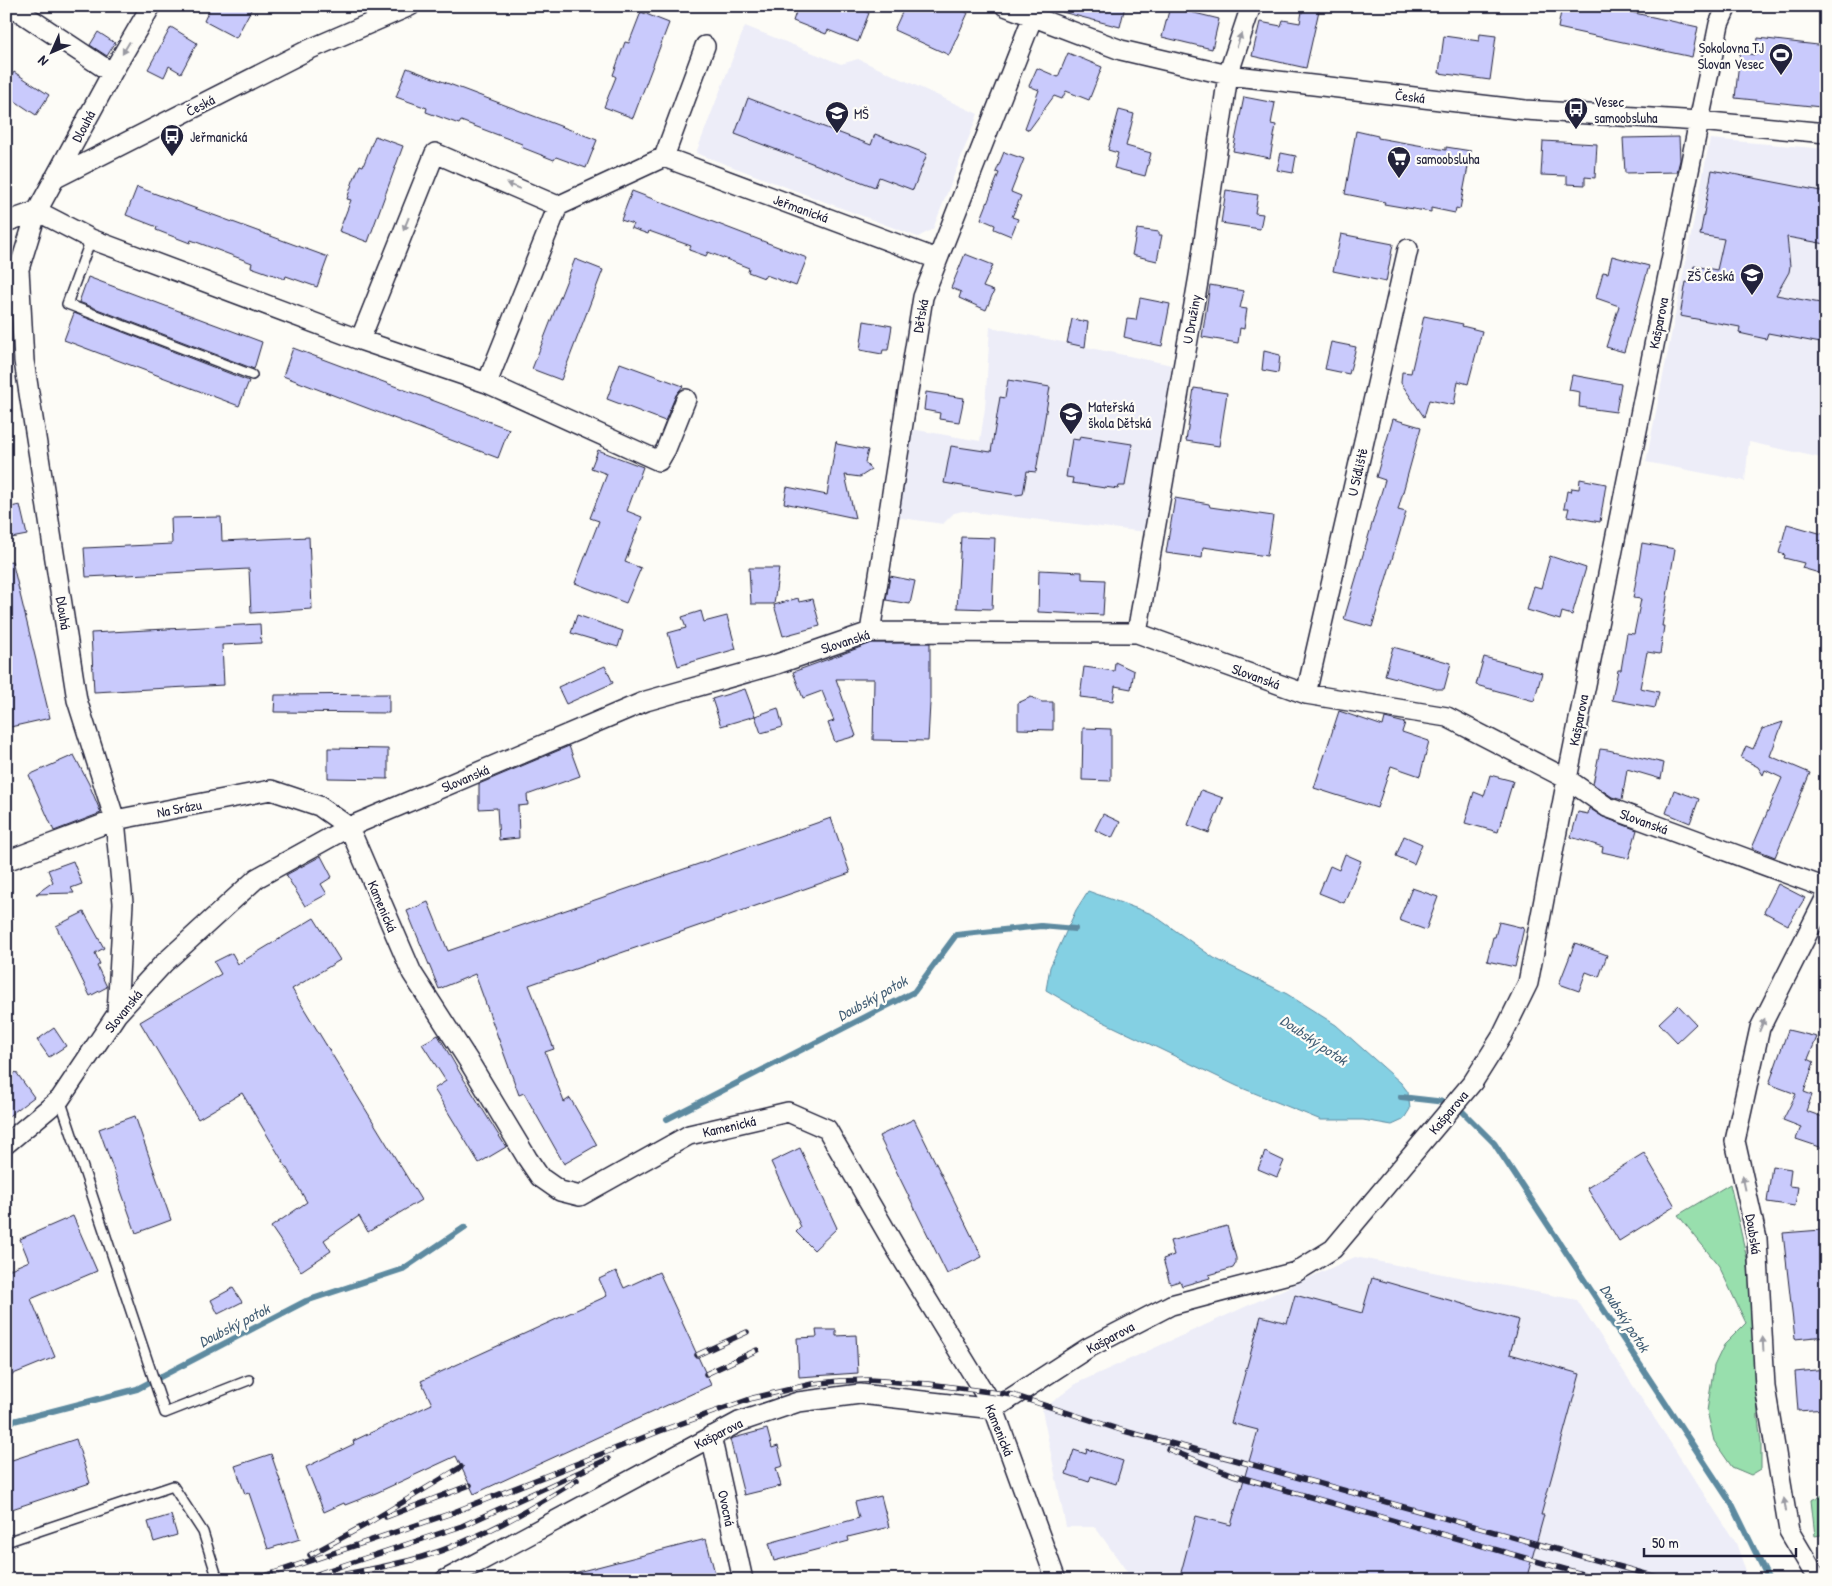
<svg xmlns="http://www.w3.org/2000/svg" width="1832" height="1586" font-family="'Patrick Hand',sans-serif">
	<rect width="100%" height="100%" fill="#fdfcf7"/>
	<filter id="ink" filterUnits="userSpaceOnUse"><feTurbulence type="fractalNoise" baseFrequency=".02" numOctaves="2"/><feDisplacementMap in="SourceGraphic" scale="10" xChannelSelector="R" yChannelSelector="G"/><feConvolveMatrix kernelMatrix="1 2 1 2 8 2 1 2 1" color-interpolation-filters="sRGB"/></filter>
	<g filter="url(#ink)">
		<path fill="#ededf8" d="M745,26L841,64L858,59L978,114L933,229L918,237L696,153Z
			M1710,139L1826,149V459L1749,442L1745,481L1646,462Z
			M990,327L1172,365L1146,532L963,511L954,513L943,524L895,517L911,429L980,441L985,408Z
			M1355,1257L1577,1300L1736,1543L1749,1580H1133L1095,1527H1066L1042,1410L1077,1383Z"/>
		<path fill="#98dfad" stroke="#5d8074" d="M1730,1184L1747,1259L1754,1306L1758,1419L1761,1442V1469L1751,1475L1732,1467L1714,1441L1707,1411L1714,1366L1724,1345L1746,1323L1719,1266L1678,1215Z
			M1826,1494V1534L1815,1536L1811,1500Z"/>
		<path fill="#84d0e3" stroke="#5d8aa0" d="M1088,891L1152,914L1214,958L1287,994L1336,1025L1401,1083L1408,1092L1410,1109L1403,1120L1392,1125L1363,1120H1321L1237,1086L1087,1014L1046,990L1050,967L1076,910Z"/>
		<g fill="none" stroke-linecap="round" stroke-linejoin="round">
			<path stroke="#5d8aa0" stroke-width="6" d="M1401,1097L1454,1103L1494,1143L1733,1506L1769,1580
				M667,1119L914,992L956,935L1041,926L1075,929
				M6,1423L137,1389L306,1301L403,1269L465,1227"/>
		</g>
		<path fill="#c9cafc" stroke="#22223b" d="M211,6H253L236,38L204,21Z
			M798,6H851L869,13L858,42L828,30L826,34L793,21Z
			M905,6H952L968,13L949,55L894,30Z
			M1062,6H1125L1120,27L1062,12Z
			M1303,6H1320L1306,68L1252,56L1260,22L1281,26L1283,20L1300,23Z
			M1562,6H1603L1698,27L1692,57L1558,28Z
			M1170,7L1219,19L1212,49L1162,37Z
			M641,12L669,23L633,118L604,107L616,77L613,75L625,42L629,43Z
			M171,27L197,43L181,73L169,66L164,77L148,69Z
			M98,32L115,43L107,56L90,45Z
			M1480,34L1496,36L1490,80L1439,73L1444,36L1479,41Z
			M1758,38L1826,46V106L1821,105V107L1735,98L1740,53L1756,55Z
			M1068,53L1102,67L1089,100L1066,91L1062,99L1054,96L1029,130L1025,128L1039,90L1029,86L1037,68L1058,77Z
			M407,68L597,140L586,168L556,157L554,160L521,147L522,144L461,121L459,124L426,112L427,108L396,97Z
			M14,72L49,95L36,115L6,95V84Z
			M1244,97L1275,103L1271,124L1276,125L1270,158L1233,151Z
			M748,98L871,145L875,134L927,154L913,190L879,177L875,187L735,134Z
			M1119,110L1134,114L1126,146L1151,153L1145,176L1114,168L1118,153L1108,150Z
			M1356,131L1378,136V138L1446,150V147L1471,151L1460,209L1456,208L1455,213L1431,208V212L1384,204L1385,202L1345,194Z
			M375,136L403,146L368,242L339,231L351,200L347,199L353,181L360,165L363,166Z
			M1679,137L1680,160L1677,172L1625,173L1623,138Z
			M1543,141L1597,144L1595,178L1585,177V185L1567,184V176L1541,175Z
			M1004,152L1024,159L1011,192L1021,196L1012,217L1018,219L1011,236L994,229L995,225L981,219L999,173L996,172Z
			M1281,153L1296,156L1293,173L1277,170Z
			M1712,170L1826,192V244L1787,237L1790,266L1789,272L1776,295L1826,304V344L1768,333L1766,339L1739,333L1740,327L1680,316L1686,282L1690,283L1694,266L1717,270L1724,239L1700,235Z
			M137,187L328,257L317,287L286,276L285,279L251,267L252,263L191,240L190,243L156,230L157,227L126,215Z
			M1226,190L1258,195L1255,213L1263,214L1260,229L1221,223Z
			M632,191L807,258L796,286L766,275L764,278L748,272L749,268L708,252L706,256L689,250L691,246L649,231L648,234L631,228L633,224L621,220Z
			M1137,229L1159,232V235H1162L1157,261L1132,255Z
			M1341,234L1393,244L1386,282L1333,271Z
			M965,254L993,265L983,287L994,291L986,310L959,298L961,292L951,288Z
			M1612,256L1649,266L1624,352L1606,347L1619,306L1596,298L1603,272L1608,273Z
			M575,259L603,270L561,380L532,369Z
			M88,277L262,342L254,369L79,302Z
			M1210,285L1244,291L1240,308L1247,309L1244,329L1240,328L1238,343L1202,337Z
			M1140,298L1170,304L1162,346L1132,340V339L1124,337L1127,319L1136,320Z
			M74,313L249,381L239,406L64,340Z
			M1424,316L1463,324L1462,326L1482,331L1468,384L1458,381L1454,405L1429,400L1424,417L1401,383L1402,372L1411,373Z
			M1072,319L1088,322L1085,347L1067,343Z
			M864,321L892,326L888,350H883L882,354L860,350Z
			M1331,342L1356,347L1349,374L1325,369Z
			M293,348L509,429L498,458L283,376Z
			M1264,351L1280,355L1278,373L1262,370Z
			M620,363L683,386L676,395L665,421L607,399Z
			M1572,375L1621,384L1616,412L1579,407L1580,392L1569,390Z
			M1008,380L1050,387L1036,472L1027,471L1023,494L1016,495L944,483L951,446L991,452L1000,397L1005,398Z
			M1194,388L1227,393L1219,446L1186,441Z
			M926,392L964,398L959,422L939,419L940,413L924,410Z
			M1393,419L1421,427L1398,510L1406,512L1372,627L1344,619L1385,480L1376,477Z
			M1080,436L1132,444L1125,486H1119L1118,489L1105,487V488L1072,483L1073,478L1066,477L1072,439L1079,440Z
			M836,441L837,444L868,450L865,462L871,470L860,477L845,475L855,518L784,503L787,487L827,495Z
			M598,450L643,467L627,511L642,517L625,562L641,568L626,603L575,583L599,521L590,518L607,474L591,468Z
			M1580,479L1606,484L1600,522L1567,516L1569,508H1564L1567,491L1571,492L1572,488L1579,489Z
			M1175,498L1209,504L1210,507L1273,516L1267,556L1203,547L1202,558L1166,553Z
			M20,505L27,535L6,539V508Z
			M221,517L222,541L309,537L312,609L251,613L249,569L86,577L84,548L172,544L171,518Z
			M1787,524L1826,535V575L1802,568L1804,563L1784,558L1785,555L1779,553Z
			M961,537L995,538L992,609L957,608Z
			M1642,543L1675,549L1662,626H1664L1660,654L1647,652L1640,688L1659,692L1655,708L1612,700L1618,670H1621L1627,633L1634,634L1641,599L1633,598Z
			M1550,556L1586,568L1572,615L1562,612L1560,620L1527,610L1534,586L1541,588Z
			M12,561L50,718L6,728V562Z
			M749,568H779L774,604H751Z
			M1039,570L1082,572V579L1105,580L1103,615L1038,612Z
			M890,576L915,581L910,604L886,600Z
			M798,598L799,602L813,599L820,626L783,636L774,605Z
			M701,611L704,622L727,616L736,649L678,666L668,633L686,628L682,617Z
			M577,615L623,631L618,647L571,633Z
			M260,624L261,643L222,645L224,685L94,692L91,633Z
			M872,643H930V703L928,741L873,740L874,679H836L856,736L835,742L828,723L834,721L822,691L803,698L793,672Z
			M1393,647L1451,663L1444,689H1437L1385,675Z
			M1484,657L1542,673L1534,701L1476,685Z
			M1115,662L1134,671L1131,689L1115,686L1113,701L1080,697L1084,667L1114,671Z
			M605,666L613,683L566,704L558,687Z
			M745,689L755,716L721,726L712,699Z
			M389,694V713L274,712L275,695Z
			M1031,697L1042,702H1053V730L1018,729V703Z
			M778,708L783,727L761,733L755,716Z
			M1339,711L1383,726L1385,718L1405,723L1402,732L1429,741L1420,776L1391,766L1377,808L1314,788Z
			M1783,722L1770,756L1810,773L1775,857L1752,848L1782,778L1765,770L1763,775L1758,767L1741,758L1746,746L1753,749L1762,729Z
			M1083,728L1111,729V781L1082,780Z
			M569,746L580,776L527,795L528,805L518,806L519,838L499,840L497,808L479,809V784Z
			M328,748L388,749V779L328,778Z
			M1600,749L1608,750L1664,763L1661,779L1627,769L1622,800L1612,797L1593,784Z
			M74,755L89,784L101,813L54,831L29,775Z
			M1490,775L1513,781L1498,832L1465,823L1474,792L1484,796Z
			M1201,790L1223,798L1209,833L1188,825Z
			M1674,790L1699,799L1690,823L1666,813Z
			M1589,808L1603,817L1637,830L1629,858L1602,852L1603,847L1571,837L1578,812L1588,814Z
			M1103,814L1120,822L1112,838L1095,830Z
			M831,818L850,873L529,985L554,1049L545,1052L564,1102L570,1098L597,1145L564,1164L524,1093L519,1095L475,974L439,989L407,911L428,902L448,951Z
			M1404,836L1422,844L1414,864L1396,856Z
			M1345,854L1361,861L1344,903L1319,893L1330,866L1339,870Z
			M321,856L332,877L321,884L327,894L305,906L286,875Z
			M73,861L82,884L71,888L74,893L36,894L53,882L48,870Z
			M1778,884L1805,898L1788,925L1764,912Z
			M1412,888L1438,897L1426,930L1399,920Z
			M84,912L104,948L95,953L100,964L97,966L107,987L90,996L56,926Z
			M314,918L340,960L292,989L421,1200L368,1232L359,1216L324,1240L331,1251L301,1271L271,1227L307,1202L242,1093L198,1119L140,1022L221,974L214,962L232,953L238,964Z
			M1499,922L1524,928L1515,967L1487,961L1493,937H1495Z
			M1575,943L1607,955L1599,977L1586,972L1579,991L1559,984Z
			M1678,1005L1696,1024L1677,1042L1659,1023Z
			M54,1028L66,1046L49,1057L37,1040Z
			M1788,1030L1817,1037L1808,1059L1814,1062L1804,1092L1812,1095L1806,1111L1826,1118V1149L1796,1139L1801,1127L1783,1120L1796,1094L1769,1084Z
			M438,1035L460,1073L506,1147L479,1163L434,1089L446,1081L422,1044Z
			M16,1072L34,1097L6,1118V1080Z
			M135,1116L171,1220L136,1233L99,1129Z
			M914,1119L982,1257L947,1274L879,1136Z
			M800,1148L837,1228L814,1250L796,1232L801,1227L771,1162Z
			M1265,1152L1284,1161L1277,1177L1258,1169Z
			M1644,1153L1675,1206L1619,1241L1587,1188Z
			M1772,1166L1791,1169L1789,1186L1798,1187L1795,1206L1767,1202Z
			M73,1216L97,1271L31,1299L55,1357L6,1377V1271L29,1261L20,1239Z
			M1227,1226L1236,1258V1263L1233,1268L1209,1275L1210,1278L1182,1286L1180,1281L1170,1284L1163,1259L1174,1255L1170,1241Z
			M1821,1230L1826,1288V1336L1795,1339L1783,1233Z
			M616,1271L624,1288L659,1272L711,1385L474,1494L456,1456L376,1493L345,1505L344,1503L324,1512L306,1467L354,1444L353,1441L432,1404L421,1381L607,1296L599,1279Z
			M1372,1278L1519,1320L1510,1354L1580,1374L1541,1515H1544L1526,1580H1179L1196,1516L1231,1525L1258,1430L1231,1423L1261,1316L1287,1323L1295,1295L1362,1313Z
			M233,1288L242,1302L218,1314L211,1300Z
			M816,1330H836V1336L856,1335L858,1373L799,1377L797,1338L817,1337Z
			M1826,1369V1409L1798,1411L1795,1372Z
			M767,1429L772,1448L778,1446L783,1466L776,1468L781,1486L744,1495L730,1439Z
			M76,1439L90,1483L6,1511V1462Z
			M1087,1449L1123,1461L1116,1484L1091,1476L1089,1482L1066,1474L1074,1450L1086,1454Z
			M271,1454L300,1539L268,1549L249,1493L245,1494L235,1466Z
			M881,1496L889,1527L848,1537L849,1541L774,1561L769,1543L859,1518L855,1502Z
			M171,1515L177,1535L154,1542L148,1522Z
			M706,1539L716,1577L707,1580H571L570,1574Z"/>
		<g fill="none" stroke-linecap="round" stroke-linejoin="round">
			<g stroke="#22223b" stroke-width="12">
				<path id="service" d="M91,239L67,304L252,375
					M60,1099L165,1413L249,1380
					M6,1542L173,1486L203,1532L218,1580"/>
			</g>
			<g stroke="#22223b" stroke-width="22">
				<path id="minor" d="M11,6L112,73
					M1005,6L1121,50L1228,75L1525,110L1699,121L1826,133
					M664,157L705,46
					M54,179L308,50L410,6
					M37,211L91,239L360,340L487,383L558,206L664,157L937,259
					M6,222L37,211
					M360,340L435,153L558,206
					M487,383L659,461L666,449L686,399
					M870,632L923,297L1037,6
					M1137,633L1199,276L1228,75L1251,6
					M1306,694L1408,249
					M349,827L412,973L468,1060L527,1158L540,1177L560,1191L580,1196L689,1135L788,1112L827,1129L897,1250L994,1409L1056,1580
					M6,861L115,820L271,790L319,806L349,827
					M117,1014L123,903L115,820L77,700L24,361L19,269L37,211L112,73L151,6
					M6,1144L60,1099L117,1014L163,964L257,878L349,827L646,701L777,664L870,632L1137,633L1306,694L1447,717L1567,779L1607,807L1826,888
					M711,1436L743,1580
					M445,1580L739,1422L798,1402L860,1394L994,1409L1088,1348L1171,1305L1296,1272L1333,1249L1473,1082L1502,1036L1528,983L1567,779L1699,121L1719,24L1727,6
					M1818,1580L1789,1531L1765,1387L1757,1239L1735,1141L1760,1028L1826,897"/>
			</g>
			<use href="#service" stroke="#fdfcf7" stroke-width="9"/>
			<use href="#minor" stroke="#fdfcf7" stroke-width="19"/>
			<g stroke="#22223b" stroke-width="5.5">
				<path id="rail" d="M697,1355L747,1332
					M706,1374L757,1350
					M1168,1449L1233,1475L1603,1580
					M386,1517L470,1485
					M310,1555L365,1525L461,1467
					M320,1579C354,1572 389,1567 422,1557C478,1540 528,1511 577,1480
					M253,1580L449,1514L660,1431L753,1398L812,1384L839,1381L869,1380L929,1384L1013,1395L1124,1431L1235,1460L1660,1578
					M299,1580L462,1526L608,1459"/>
			</g>
			<use href="#rail" stroke="#fdfcf7" stroke-width="4" stroke-dasharray="11" stroke-linecap="butt"/>
		</g>
		<defs><path id="oneway-solid" d="M-6-.8H1V-3.2L6.5 0L1 3.2V.8H-6Z" transform="scale(1.25)"/></defs>
		<g fill="#9a9aa2">
			<use href="#oneway-solid" transform="translate(1239 40) rotate(-72)"/>
			<use href="#oneway-solid" transform="translate(126 48) rotate(121)"/>
			<use href="#oneway-solid" transform="translate(513 186) rotate(-157)"/>
			<use href="#oneway-solid" transform="translate(406 224) rotate(112)"/>
			<use href="#oneway-solid" transform="translate(1762 1025) rotate(-67)"/>
			<use href="#oneway-solid" transform="translate(1744 1183) rotate(-102)"/>
			<use href="#oneway-solid" transform="translate(1763 1344) rotate(-93)"/>
			<use href="#oneway-solid" transform="translate(1785 1505) rotate(-99)"/>
		</g>
	</g>
	<defs>
		<g id="stadium-pin" transform="scale(1.25)"><path d="M0 17L-7.5 6A9.5 9.5 0 1 1 7.5 6Z" fill="#22223b" stroke="#fdfcf7"/><path d="M0-5a6.5 5 0 1 0 0 10a6.5 5 0 1 0 0-10ZM-3.5-1.8h7v3.6h-7Z" fill="#fff"/></g>
		<g id="bus-pin" transform="scale(1.25)"><path d="M0 17L-7.5 6A9.5 9.5 0 1 1 7.5 6Z" fill="#22223b" stroke="#fdfcf7"/><path d="M-5-6H5V4H4V6H2V4H-2V6H-4V4H-5ZM-3.5-4V0h7V-4ZM-3.5 1.2v1.5H-2V1.2ZM2 1.2v1.5H3.5V1.2Z" fill="#fff"/></g>
		<g id="school-pin" transform="scale(1.25)"><path d="M0 17L-7.5 6A9.5 9.5 0 1 1 7.5 6Z" fill="#22223b" stroke="#fdfcf7"/><path d="M0-5L7-2L0 1L-7-2ZM-4 1L0 2.5L4 1V4Q0 6-4 4Z" fill="#fff"/></g>
		<g id="supermarket-pin" transform="scale(1.25)"><path d="M0 17L-7.5 6A9.5 9.5 0 1 1 7.5 6Z" fill="#22223b" stroke="#fdfcf7"/><path d="M-6-5.5h2.5l.6 2H6L4.5 2H-2.5L-4.4-4H-6ZM-1.5 3.2a1.3 1.3 0 1 0 .1 0ZM3 3.2a1.3 1.3 0 1 0 .1 0Z" fill="#fff"/></g>
	</defs>
	<g fill-rule="evenodd">
		<use href="#stadium-pin" x="1781" y="55"/>
		<use href="#bus-pin" x="1576" y="109"/>
		<use href="#school-pin" x="837" y="113"/>
		<use href="#bus-pin" x="172" y="136"/>
		<use href="#supermarket-pin" x="1399" y="158"/>
		<use href="#school-pin" x="1752" y="275"/>
		<use href="#school-pin" x="1071" y="414"/>
	</g>
	<g text-anchor="middle" dominant-baseline="central" stroke-width="4.5" stroke-linejoin="round" paint-order="stroke">
		<g font-size="14" fill="#22223b" stroke="#fdfcf7" text-anchor="start">
			<text x="1764" y="47" text-anchor="end">Sokolovna TJ<tspan x="1764" dy="16">Slovan Vesec</tspan></text>
			<text x="1594" y="101">Vesec<tspan x="1594" dy="16">samoobsluha</tspan></text>
			<text x="854" y="113">MŠ</text>
			<text x="190" y="136">Jeřmanická</text>
			<text x="1416" y="158">samoobsluha</text>
			<text x="1734" y="275" text-anchor="end">ZŠ Česká</text>
			<text x="1088" y="406">Mateřská<tspan x="1088" dy="16">škola Dětská</tspan></text>
		</g>
		<g font-size="14" fill="#22223b" stroke="#fdfcf7">
			<text transform="translate(1410 96) rotate(7)">Česká</text>
			<text transform="translate(200 105) rotate(-27)">Česká</text>
			<text transform="translate(83 126) rotate(-62)">Dlouhá</text>
			<text transform="translate(801 208) rotate(20)">Jeřmanická</text>
			<text transform="translate(920 316) rotate(-80)">Dětská</text>
			<text transform="translate(1191 319) rotate(-80)">U Družiny</text>
			<text transform="translate(1658 323) rotate(-79)">Kašparova</text>
			<text transform="translate(1357 472) rotate(-77)">U Sídliště</text>
			<text transform="translate(64 613) rotate(81)">Dlouhá</text>
			<text transform="translate(845 641) rotate(-18)">Slovanská</text>
			<text transform="translate(1256 676) rotate(20)">Slovanská</text>
			<text transform="translate(1578 720) rotate(-79)">Kašparova</text>
			<text transform="translate(465 778) rotate(-23)">Slovanská</text>
			<text transform="translate(179 808) rotate(-11)">Na Srázu</text>
			<text transform="translate(1644 821) rotate(20)">Slovanská</text>
			<text transform="translate(383 906) rotate(67)">Kamenická</text>
			<text transform="translate(123 1011) rotate(-51)">Slovanská</text>
			<text transform="translate(1448 1112) rotate(-50)">Kašparova</text>
			<text transform="translate(729 1126) rotate(-13)">Kamenická</text>
			<text transform="translate(1754 1234) rotate(81)">Doubská</text>
			<text transform="translate(1110 1337) rotate(-28)">Kašparova</text>
			<text transform="translate(1000 1430) rotate(68)">Kamenická</text>
			<text transform="translate(718 1433) rotate(-27)">Kašparova</text>
			<text transform="translate(727 1508) rotate(78)">Ovocná</text>
		</g>
		<g font-size="15" font-style="italic" fill="#445f76" stroke="#fdfcf7">
			<text transform="translate(872 998) rotate(-29)">Doubský potok</text>
			<text transform="translate(1314 1040) rotate(34)">Doubský potok</text>
			<text transform="translate(1625 1318) rotate(57)">Doubský potok</text>
			<text transform="translate(234 1325) rotate(-27)">Doubský potok</text>
		</g>
	</g>
	<rect width="1832" height="1586" fill="none" stroke="#fdfcf7" stroke-width="25"/>
	<rect x="12" y="12" width="1807" height="1561" fill="none" stroke="#22223b" stroke-width="2" filter="url(#ink)"/>
	<g transform="translate(52 52) rotate(225)" stroke="#fdfcf7" stroke-width="4" paint-order="stroke">
	<path d="M0-4L9 19L0 12L-9 19Z" fill="#22223b"/>
	<text y="-8" font-size="14" font-weight="bold" text-anchor="middle" fill="#22223b">N</text>
	</g>
	<path d="M1644 1548v8h152v-8" fill="none" stroke="#22223b" stroke-width="2.5"/>
	<text x="1652" y="1548" font-size="15" fill="#22223b" stroke="#fdfcf7" stroke-width="4" paint-order="stroke">50 m</text>
</svg>
